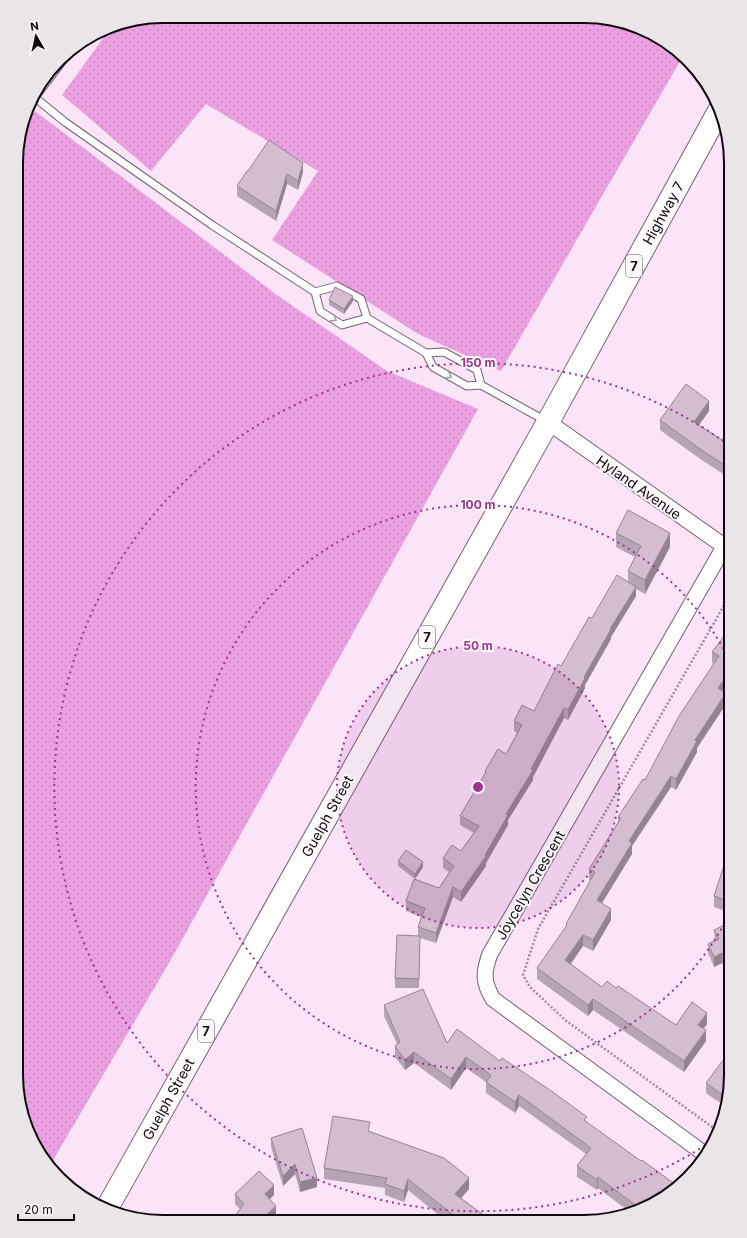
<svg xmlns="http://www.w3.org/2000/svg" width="747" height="1238" font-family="Inter,sans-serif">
	<defs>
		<pattern id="grass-dots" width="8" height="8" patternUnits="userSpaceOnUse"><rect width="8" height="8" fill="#eba1e1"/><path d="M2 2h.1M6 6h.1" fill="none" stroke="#c889c0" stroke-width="1.8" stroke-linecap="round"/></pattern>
	</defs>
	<rect width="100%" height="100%" fill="#fbe4f7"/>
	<path fill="url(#grass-dots)" d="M163,16L603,17L640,27L674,47L683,56L501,371L418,334L272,240L318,171L206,104L151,171L62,95L112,26Z
		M35,111L277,295L387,371L478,409L169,963L49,1167L27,1131L16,1075L17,144L22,130Z"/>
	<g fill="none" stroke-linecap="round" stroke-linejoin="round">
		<g stroke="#756172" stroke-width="9">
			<path id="service" d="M33,96L65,122L212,225L315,292L320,311L342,325L367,318
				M29,105L71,50
				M315,292L337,286L361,299L367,318L426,353L444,352L477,370L481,385
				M426,353L433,367L467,386L481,385L546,421"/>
		</g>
		<g stroke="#756172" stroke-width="17">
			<path id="minor" d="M548,422L731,551
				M706,1155L493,999C483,982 483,973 490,954L724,547"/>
		</g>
		<g stroke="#756172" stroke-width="24">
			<path id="primary" d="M106,1210L548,422L720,109"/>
		</g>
		<path stroke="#9e8d9b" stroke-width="2.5" stroke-dasharray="2 2" stroke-linecap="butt" d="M719,1132L565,1020L530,987L523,975L538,929L726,602"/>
		<use href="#service" stroke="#fff" stroke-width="7"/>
		<use href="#minor" stroke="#fff" stroke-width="15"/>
		<use href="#primary" stroke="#fff" stroke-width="22"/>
	</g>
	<path fill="#b6a3b3" d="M248,171L303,172L298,190L287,184L276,221L237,196V186Z
		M329,300L353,301L344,314L329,305Z
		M709,411L699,425L722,440L731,425V479L703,461L660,430V420Z
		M616,533L670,547L645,594L636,589V596L611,637V639L585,685V688L568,720L564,718L533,777V780L508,820V825L486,863V866L461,902L453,897L436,943L420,938L419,988H395V978L418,936V927L421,917L406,911V901L439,888L449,872L443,868V858L461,851L474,833L460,825V816L485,774V771L506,754L517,733L514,731V721L534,711L561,666L592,618L628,582V571L635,557L616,547Z
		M731,627L723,691L726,704L697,748V752L676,790L671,787L632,846V854L602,903L611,920L593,951L583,946L571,964L602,987L616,988L676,1025L707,1024L703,1028L706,1041L684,1072L593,1010L588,1016L537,979V968L566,928V924L591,880H589V869L618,822V817L645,780L714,664L712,663V652Z
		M731,844V913L714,907V896Z
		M398,861L423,867L415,879L398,866Z
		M731,922V980L722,963L714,967L708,953V944L715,940L714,930Z
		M384,1005L447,1043L500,1061L587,1122L673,1192L640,1211L631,1213L598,1188L597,1190L577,1177V1166L586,1154L519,1106L515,1113L486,1093V1082L466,1068L451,1090L414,1063L405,1070L395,1057V1046L397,1044L384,1016Z
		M706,1083L731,1085L726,1107L706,1093Z
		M370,1131L469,1189L461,1198L493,1222H447L408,1190L404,1202L385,1195V1188L324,1179V1168Z
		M271,1138L317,1187L300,1192L295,1174L283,1186L271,1147Z
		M235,1194L274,1195L269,1199L276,1215L270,1221H231L240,1209L235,1204Z"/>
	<path fill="#948492" d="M303,163V172L298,190V181Z
		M287,174V184L276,221V211Z
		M353,296V301L344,314V309Z
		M709,401V411L694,432V422Z
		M670,533V547L645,594V580Z
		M636,587V596L611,637V639L585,685V688L568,720V710L584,677L610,629Z
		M731,670V681L718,699V688Z
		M726,693V704L697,748V752L676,790V779L695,740Z
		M564,708V718L533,777V780L508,820V825L486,863V866L461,902V892L485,855L506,814L531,769Z
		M671,776V787L632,846V854L597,911V900L629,841Z
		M423,862V867L415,879V874Z
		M453,887V897L436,943V933Z
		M611,909V920L593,951V940Z
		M583,935V946L565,971V960Z
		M722,953V963L714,967V957Z
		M593,999V1010L588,1016V1005Z
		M707,1013V1024L698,1036V1025Z
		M706,1030V1041L684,1072V1061Z
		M414,1052V1063L405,1070V1060Z
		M466,1057V1068L451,1090V1079Z
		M519,1095V1106L515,1113V1102Z
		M295,1164V1174L283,1186V1176Z
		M598,1177V1188L597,1190V1180Z
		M317,1178V1187L300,1192V1182Z
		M469,1178V1189L455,1205V1194Z
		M408,1179V1190L404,1202V1191Z
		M274,1185V1195L265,1204V1194Z
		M276,1206V1215L270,1221H260Z"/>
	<path fill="#d4bdd0" stroke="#948492" d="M269,140L303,163L298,181L287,174L276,211L237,186L247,171H248Z
		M335,287L353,296L344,309L329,300Z
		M686,384L709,401L694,422L722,440L731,425V469L703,451L660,420Z
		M628,510L670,533L645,580L628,571L641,546L616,533Z
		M617,575L636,587L610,629H611L584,677L585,678L568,710L564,708L531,769L533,770L506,814L508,815L485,855L486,856L461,892L453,887L436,933L418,927L425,908L406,901L414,879L439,888L454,866L443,858L452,845L461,851L479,826L460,816L486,772L485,771L498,749L506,754L522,725L514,721L522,705L534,711L558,664L561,666L589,617L592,618Z
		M731,627V670L718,688L726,693L695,740L697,741L676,779L671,776L629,841L632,843L597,900L611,909L593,940L583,935L565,960L602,987L607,981L616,988L618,986L676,1025L692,1002L707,1013L698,1025L706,1030L684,1061L593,999L588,1005L537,968L567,925L566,924L595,872L589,869L621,818L618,817L643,779L645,780L679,716L719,656L712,652Z
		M731,844V902L714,896Z
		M406,850L423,862L415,874L398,861Z
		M731,922V971L722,953L714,957L708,944L719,939L714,930Z
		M397,935L420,936L419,979L395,978Z
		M423,989L447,1043L457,1029L500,1061L502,1058L550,1090L587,1117L584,1120L641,1161L642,1160L676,1185L675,1186L677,1188L673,1192L642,1210L598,1177L597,1180L577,1166L591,1148L519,1095L515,1102L486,1082L491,1075L466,1057L451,1079L414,1052L405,1060L395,1046L400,1042L384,1005Z
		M724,1059L731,1064V1085L727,1098L706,1083Z
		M333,1116L370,1122L368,1131L444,1158L469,1178L455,1194L493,1222H454L449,1219L452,1214L408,1179L404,1191L385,1184L387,1178L324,1168Z
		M302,1128L317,1178L300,1182L295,1164L283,1176L271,1138Z
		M259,1171L274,1185L265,1194L276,1206L260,1221H231L244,1204L235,1194Z"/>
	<defs><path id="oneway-chevron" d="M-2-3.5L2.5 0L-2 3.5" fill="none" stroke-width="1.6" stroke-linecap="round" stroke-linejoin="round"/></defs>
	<g stroke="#9f9d9f">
		<use href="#oneway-chevron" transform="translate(334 319) rotate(32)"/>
		<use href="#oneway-chevron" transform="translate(449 376) rotate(29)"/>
	</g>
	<circle cx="478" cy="787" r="141" fill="#9e3395" fill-opacity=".12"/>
	<g fill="none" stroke="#9e3395" stroke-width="2" stroke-dasharray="2 4">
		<circle cx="478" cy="787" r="141"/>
		<path d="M730 913A282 282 0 1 1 730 661"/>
		<path d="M715 1139A424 424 0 1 1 730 446"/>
	</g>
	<g text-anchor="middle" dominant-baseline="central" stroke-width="4" stroke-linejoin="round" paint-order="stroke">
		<g fill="#fcf8fc" stroke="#575156" stroke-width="1">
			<rect x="626" y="255" width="16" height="22" rx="3"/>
			<rect x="419" y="626" width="16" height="22" rx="3"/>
			<rect x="198" y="1020" width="16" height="22" rx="3"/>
		</g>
		<g font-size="13" font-weight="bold" fill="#10090f">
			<text x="634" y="266">7</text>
			<text x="427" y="637">7</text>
			<text x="206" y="1031">7</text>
		</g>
		<g font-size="14" fill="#10090f" stroke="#fcf8fc">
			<text transform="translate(663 213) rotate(-61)">Highway 7</text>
			<text transform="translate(639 487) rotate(35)">Hyland Avenue</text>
			<text transform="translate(327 816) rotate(-61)">Guelph Street</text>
			<text transform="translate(530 885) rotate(-60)">Joycelyn Crescent</text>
			<text transform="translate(168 1099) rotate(-61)">Guelph Street</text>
		</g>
	</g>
	<path d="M0 0H747V1238H0ZM163 23H584A140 140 0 0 1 724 163V1075A140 140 0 0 1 584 1215H163A140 140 0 0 1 23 1075V163A140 140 0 0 1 163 23Z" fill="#e9e5e9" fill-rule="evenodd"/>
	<path fill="none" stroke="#10090f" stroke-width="2" d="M163 23H584A140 140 0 0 1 724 163V1075A140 140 0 0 1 584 1215H163A140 140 0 0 1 23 1075V163A140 140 0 0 1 163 23Z"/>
	<circle cx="478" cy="787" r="6" fill="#9e3395" stroke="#fcf8fc" stroke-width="2"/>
	<g font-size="12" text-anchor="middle" font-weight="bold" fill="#9e3395" stroke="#fcf8fc" stroke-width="4" stroke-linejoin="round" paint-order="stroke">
		<text x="478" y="367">150 m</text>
		<text x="478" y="509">100 m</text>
		<text x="478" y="650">50 m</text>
	</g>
	<g transform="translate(36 36) rotate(351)" stroke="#fcf8fc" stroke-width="3" paint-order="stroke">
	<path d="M0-3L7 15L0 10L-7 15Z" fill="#10090f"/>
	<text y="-6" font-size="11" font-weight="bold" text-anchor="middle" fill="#10090f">N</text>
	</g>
	<path d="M18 1214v6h56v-6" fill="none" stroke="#10090f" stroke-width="2"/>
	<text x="24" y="1214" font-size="12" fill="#10090f" stroke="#fcf8fc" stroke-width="3" paint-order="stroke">20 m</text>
</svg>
